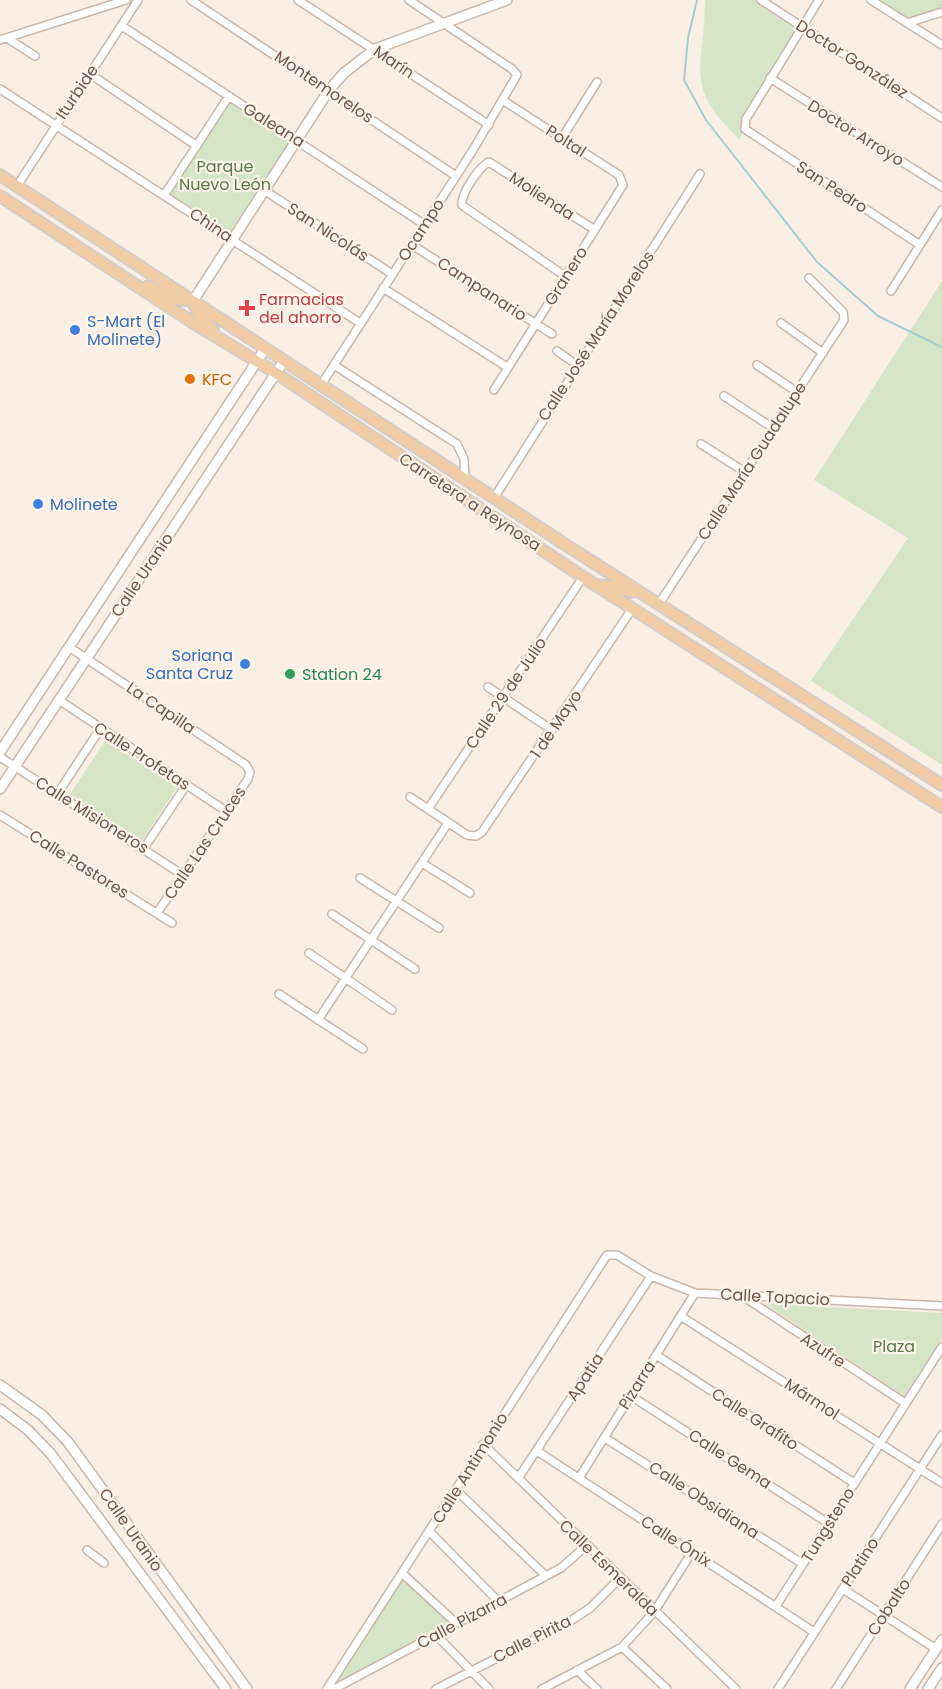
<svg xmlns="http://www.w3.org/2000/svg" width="942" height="1689" font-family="Poppins,sans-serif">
	<rect width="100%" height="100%" fill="#f9efe5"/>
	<path fill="#d5e5c5" d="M705,0H761L802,27L746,119L740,140C681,84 705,69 705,0Z
		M871,0H942V13L907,23Z
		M229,96L297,139L233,239L165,194Z
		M942,281V765L811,681L908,538L814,480Z
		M105,741L178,786L142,841L70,794Z
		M766,1304L942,1313V1339L905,1397Z
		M402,1573L456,1623L327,1689Z"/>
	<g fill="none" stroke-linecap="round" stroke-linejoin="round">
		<path stroke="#a3ced1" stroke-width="2" d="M697,0L688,38L684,80L706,120L817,262L878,316L942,347"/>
		<g stroke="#c9b7ac" stroke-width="10">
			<path id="minor" d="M191,0L456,176
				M298,0L489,125
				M761,0L942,118
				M819,0L746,119L745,129L920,245
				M871,0L942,45
				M907,23L942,12
				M122,26L425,225
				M7,38L35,56
				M0,40L126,0
				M90,74L197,146
				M770,78L942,187
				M0,89L360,323
				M562,138L597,82
				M17,186L138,0
				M264,190L392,274
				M165,194L229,96
				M412,245L552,334
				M565,276L466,208L462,205C461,193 479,167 489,162L595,230
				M383,288L507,367
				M891,291L942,210
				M781,323L823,353
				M557,351L577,365
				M334,365L457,444L464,459L465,479
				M757,365L797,392
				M321,385L473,150L517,75L512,69L409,0
				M494,390L623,185L619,175L504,101
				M724,396L773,428
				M701,444L745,472
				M494,498L700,174
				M659,604L844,320L843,312L809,278
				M69,647L246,765L250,772L248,779L157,913
				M488,687L552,730
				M59,700L226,811
				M0,757L183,875
				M58,793L100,729
				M410,797L467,835L476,836L482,832L632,609
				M428,809L583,577
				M0,815L172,923
				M144,848L187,784
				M422,863L470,893
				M360,878L439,928
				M332,914L415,969
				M309,953L392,1010
				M279,994L363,1049
				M318,1020L448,823
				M744,1297L905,1403
				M682,1317L942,1483
				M656,1355L854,1483
				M631,1396L828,1523
				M605,1438L803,1564
				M483,1444L736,1689
				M537,1451L814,1632
				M519,1477L651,1276
				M579,1478L695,1293
				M457,1491L546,1576
				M430,1532L498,1601
				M87,1550L104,1563
				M402,1573L456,1623
				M843,1589L936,1649
				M776,1606L942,1347
				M436,1635L489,1689
				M622,1647L667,1689
				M577,1670L597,1689
				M327,1689L607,1255H617L651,1276L695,1293L942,1306
				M334,1689L561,1568L586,1546
				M436,1689L572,1620L590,1608L620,1578
				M542,1689L622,1647L654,1612L692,1552
				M778,1689L942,1435
				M836,1689L942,1524"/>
		</g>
		<g stroke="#c9b7ac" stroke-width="12">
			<path id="tertiary" d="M193,301L329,90L344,73L375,49L507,0
				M0,752L265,349
				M0,789L284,361
				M0,1385L42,1415L68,1442L247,1689
				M0,1409L28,1430L51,1454L226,1689
				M910,1689L942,1640
				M928,1689L942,1668"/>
		</g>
		<g stroke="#d4ccca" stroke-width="14">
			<path id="primary" d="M0,175L566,545L942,785
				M0,196L192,322L276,373L583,577L942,807
				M148,286L175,299L186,300
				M193,302L199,314L213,330
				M597,585L615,587L631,592"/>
		</g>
		<use href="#minor" stroke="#fff" stroke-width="7"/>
		<use href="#tertiary" stroke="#fff" stroke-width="9"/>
		<use href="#primary" stroke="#f0cda4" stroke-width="10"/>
	</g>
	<path fill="#e0444e" stroke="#fdf4ea" stroke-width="2" d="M244 299h6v6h6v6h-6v6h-6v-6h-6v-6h6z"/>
	<g fill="#3f7fe0" stroke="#fdf4ea" stroke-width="2">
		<circle cx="75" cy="330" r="6"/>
		<circle cx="38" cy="504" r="6"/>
		<circle cx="245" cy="664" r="6"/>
	</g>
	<circle fill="#e8710a" stroke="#fdf4ea" stroke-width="2" cx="190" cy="379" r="6"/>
	<circle fill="#2e9e5b" stroke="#fdf4ea" stroke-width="2" cx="290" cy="674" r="6"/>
	<g text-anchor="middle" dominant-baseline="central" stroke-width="4.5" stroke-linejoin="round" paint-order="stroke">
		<g font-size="16" fill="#6f564d" stroke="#fdf4ea">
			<text transform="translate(852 59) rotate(33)">Doctor González</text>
			<text transform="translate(394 62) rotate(34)">Marín</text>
			<text transform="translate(324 87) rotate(34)">Montemorelos</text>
			<text transform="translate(77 92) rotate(-56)">Iturbide</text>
			<text transform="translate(274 125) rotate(32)">Galeana</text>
			<text transform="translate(856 133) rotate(32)">Doctor Arroyo</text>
			<text transform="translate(566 141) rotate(33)">Poltal</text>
			<text transform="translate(832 187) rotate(33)">San Pedro</text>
			<text transform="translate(542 196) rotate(33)">Molienda</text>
			<text transform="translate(211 225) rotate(34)">China</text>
			<text transform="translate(421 230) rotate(-57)">Ocampo</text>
			<text transform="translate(328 232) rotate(33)">San Nicolás</text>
			<text transform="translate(566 276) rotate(-58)">Granero</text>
			<text transform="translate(482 289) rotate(33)">Campanario</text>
			<text transform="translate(596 336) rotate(-57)">Calle José María Morelos</text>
			<text transform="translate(752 461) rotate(-57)">Calle María Guadalupe</text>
			<text transform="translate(470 502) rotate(33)">Carretera a Reynosa</text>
			<text transform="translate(142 575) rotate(-56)">Calle Uranio</text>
			<text transform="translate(506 693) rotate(-56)">Calle 29 de Julio</text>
			<text transform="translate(161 708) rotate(34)">La Capilla</text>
			<text transform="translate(556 724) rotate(-56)">1 de Mayo</text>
			<text transform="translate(142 756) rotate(33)">Calle Profetas</text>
			<text transform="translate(92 815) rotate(32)">Calle Misioneros</text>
			<text transform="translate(205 843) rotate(-56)">Calle Las Cruces</text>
			<text transform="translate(79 864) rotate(32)">Calle Pastores</text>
			<text transform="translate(775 1297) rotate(3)">Calle Topacio</text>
			<text transform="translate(823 1350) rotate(33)">Azufre</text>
			<text transform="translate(585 1377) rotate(-57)">Apatia</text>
			<text transform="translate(637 1385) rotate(-58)">Pizarra</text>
			<text transform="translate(812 1399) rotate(33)">Mármol</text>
			<text transform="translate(755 1419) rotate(33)">Calle Grafito</text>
			<text transform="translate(730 1459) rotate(33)">Calle Gema</text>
			<text transform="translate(470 1468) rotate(-58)">Calle Antimonio</text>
			<text transform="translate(704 1500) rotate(33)">Calle Obsidiana</text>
			<text transform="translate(828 1525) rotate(-58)">Tungsteno</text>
			<text transform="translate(131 1530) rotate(55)">Calle Uranio</text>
			<text transform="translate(676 1541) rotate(33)">Calle Ónix</text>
			<text transform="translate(860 1562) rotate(-57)">Platino</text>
			<text transform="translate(609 1568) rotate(44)">Calle Esmeralda</text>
			<text transform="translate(889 1607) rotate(-57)">Cobalto</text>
			<text transform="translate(462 1621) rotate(-28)">Calle Pizarra</text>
			<text transform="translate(532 1639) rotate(-27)">Calle Pirita</text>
		</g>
		<g font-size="16" fill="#5c794a" stroke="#fdf4ea">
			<text x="225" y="166">Parque<tspan x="225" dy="18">Nuevo León</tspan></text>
			<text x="894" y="1346">Plaza</text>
		</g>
		<g font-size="16" fill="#be3a42" stroke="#fdf4ea" text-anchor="start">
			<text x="259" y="299">Farmacias<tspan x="259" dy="18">del ahorro</tspan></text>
		</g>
		<g font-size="16" fill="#366cbe" stroke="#fdf4ea" text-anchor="start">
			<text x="87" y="321">S-Mart (El<tspan x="87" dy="18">Molinete)</tspan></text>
			<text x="50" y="504">Molinete</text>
			<text x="233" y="655" text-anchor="end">Soriana<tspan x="233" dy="18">Santa Cruz</tspan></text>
		</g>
		<g font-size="16" fill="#c56008" stroke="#fdf4ea" text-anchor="start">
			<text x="202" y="379">KFC</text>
		</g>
		<g font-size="16" fill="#27864d" stroke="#fdf4ea" text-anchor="start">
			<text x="302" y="674">Station 24</text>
		</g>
	</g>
</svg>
